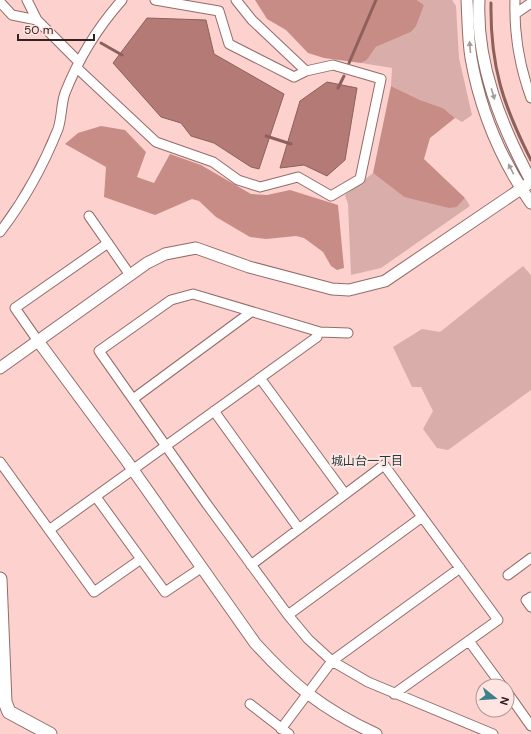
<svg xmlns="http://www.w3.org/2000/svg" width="531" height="734" font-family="'DM Sans','Noto Sans JP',sans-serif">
	<rect width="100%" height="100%" fill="#fdd2ce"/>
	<path fill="#d9aeaa" d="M417,0H452L456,6L459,58L472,115L462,122L455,118L443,108L420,100L391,86L392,68L361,63L367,60L376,47L411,32L424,5Z
		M373,173L404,197L457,207L465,198L470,206L381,268L351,275L348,204L345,195Z
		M523,266L531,275V390L448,450L437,448L423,429L433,411L421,387H412L393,347L422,329L440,332Z"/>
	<path fill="#c88c86" d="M255,0H417L424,5L416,26L411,32L376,47L367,60L361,63L324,58L308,53L286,30L267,19Z
		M391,86L420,100L443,108L455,118L430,138L424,159L465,198L457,207L449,208L404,197L373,173Z
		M101,126L125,130L146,152L137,177L154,183L170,154L201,165L251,194L267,195L290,190L338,205L344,268L337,270L331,266L323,252L304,238L296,236L266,239L250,237L216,217L199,201L192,199L155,215L104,197L106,167L65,144L78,133Z"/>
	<path fill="#b47a75" stroke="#8d605c" d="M147,18L206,20L214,54L284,94L259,169L251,167L214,143L191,136L181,123L161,117L113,63Z
		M327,82L357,88L345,160L327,176L304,165L280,168L300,101Z"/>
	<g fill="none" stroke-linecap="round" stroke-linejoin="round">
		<path stroke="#8d605c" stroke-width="3" d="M491,3C490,66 503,105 531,160
			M101,43L122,55
			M349,63L376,0
			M338,88L344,76
			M266,136L291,144"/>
		<g stroke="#926c68" stroke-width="11">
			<path id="minor" d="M27,0L37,20L79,62
				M236,0L252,20L306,71
				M515,0C514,33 520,68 531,98
				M0,2L12,15L37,20
				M515,14L531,3
				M77,68L156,142L213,162L238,180L260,187L298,177L331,196L360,179L381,79L333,65L306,71L294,77L229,44L219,11L155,0
				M89,216L130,275
				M0,232C23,202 44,164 58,129C62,117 61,104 65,93C78,60 98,27 122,0
				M348,333L320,332L193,294L171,300L99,351L206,503L288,615L308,639L332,661L368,682L493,734
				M38,341L15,308L108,243
				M260,378L345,494
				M133,399L251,312
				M214,411L299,529
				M0,462L94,592L141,559
				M96,497L165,592L201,568
				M49,530L317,337
				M251,565L384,465L498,620L394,694
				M508,575L531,558
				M531,597L526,600L531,607
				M288,615L422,517
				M469,641L502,686
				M507,692L531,726
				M250,704L289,734
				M281,729L332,661L460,568"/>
		</g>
		<g stroke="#926c68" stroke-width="13">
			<path id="tertiary" d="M467,0C468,19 468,39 471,58C480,109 501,160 531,203
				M479,0C476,64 501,125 531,181
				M38,341L126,460L255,643C294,686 324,710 376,734
				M0,368L147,263L165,254L196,248L249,267L332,289L349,290L385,281L531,182"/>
		</g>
		<g stroke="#926c68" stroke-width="15">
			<path id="secondary" d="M0,579L5,702L9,712L50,734"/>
		</g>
		<use href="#minor" stroke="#fff" stroke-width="9"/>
		<use href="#tertiary" stroke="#fff" stroke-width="11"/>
		<use href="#secondary" stroke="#fff" stroke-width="13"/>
	</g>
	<defs><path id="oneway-solid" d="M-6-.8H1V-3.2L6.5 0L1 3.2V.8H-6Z"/></defs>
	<g fill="#a39c9b">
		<use href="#oneway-solid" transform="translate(470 47) rotate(-95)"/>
		<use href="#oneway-solid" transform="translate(493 94) rotate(73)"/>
		<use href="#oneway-solid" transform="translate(511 169) rotate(-117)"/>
	</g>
	<g text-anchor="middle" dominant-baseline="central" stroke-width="4" stroke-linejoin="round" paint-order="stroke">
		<g font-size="12" fill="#1b3d41" stroke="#ffe4e1">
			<text x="367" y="461">城山台一丁目</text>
		</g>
	</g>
	<g transform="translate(495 698) rotate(107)"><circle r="19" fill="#ffe4e1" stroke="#ad9694"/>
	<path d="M0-3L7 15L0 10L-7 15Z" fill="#3a818a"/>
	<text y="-6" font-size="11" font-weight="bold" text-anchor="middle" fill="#322221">N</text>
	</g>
	<path d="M18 34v6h76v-6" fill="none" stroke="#322221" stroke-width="2"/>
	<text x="24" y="34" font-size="12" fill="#322221" stroke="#ffe4e1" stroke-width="3" paint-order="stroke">50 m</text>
</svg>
